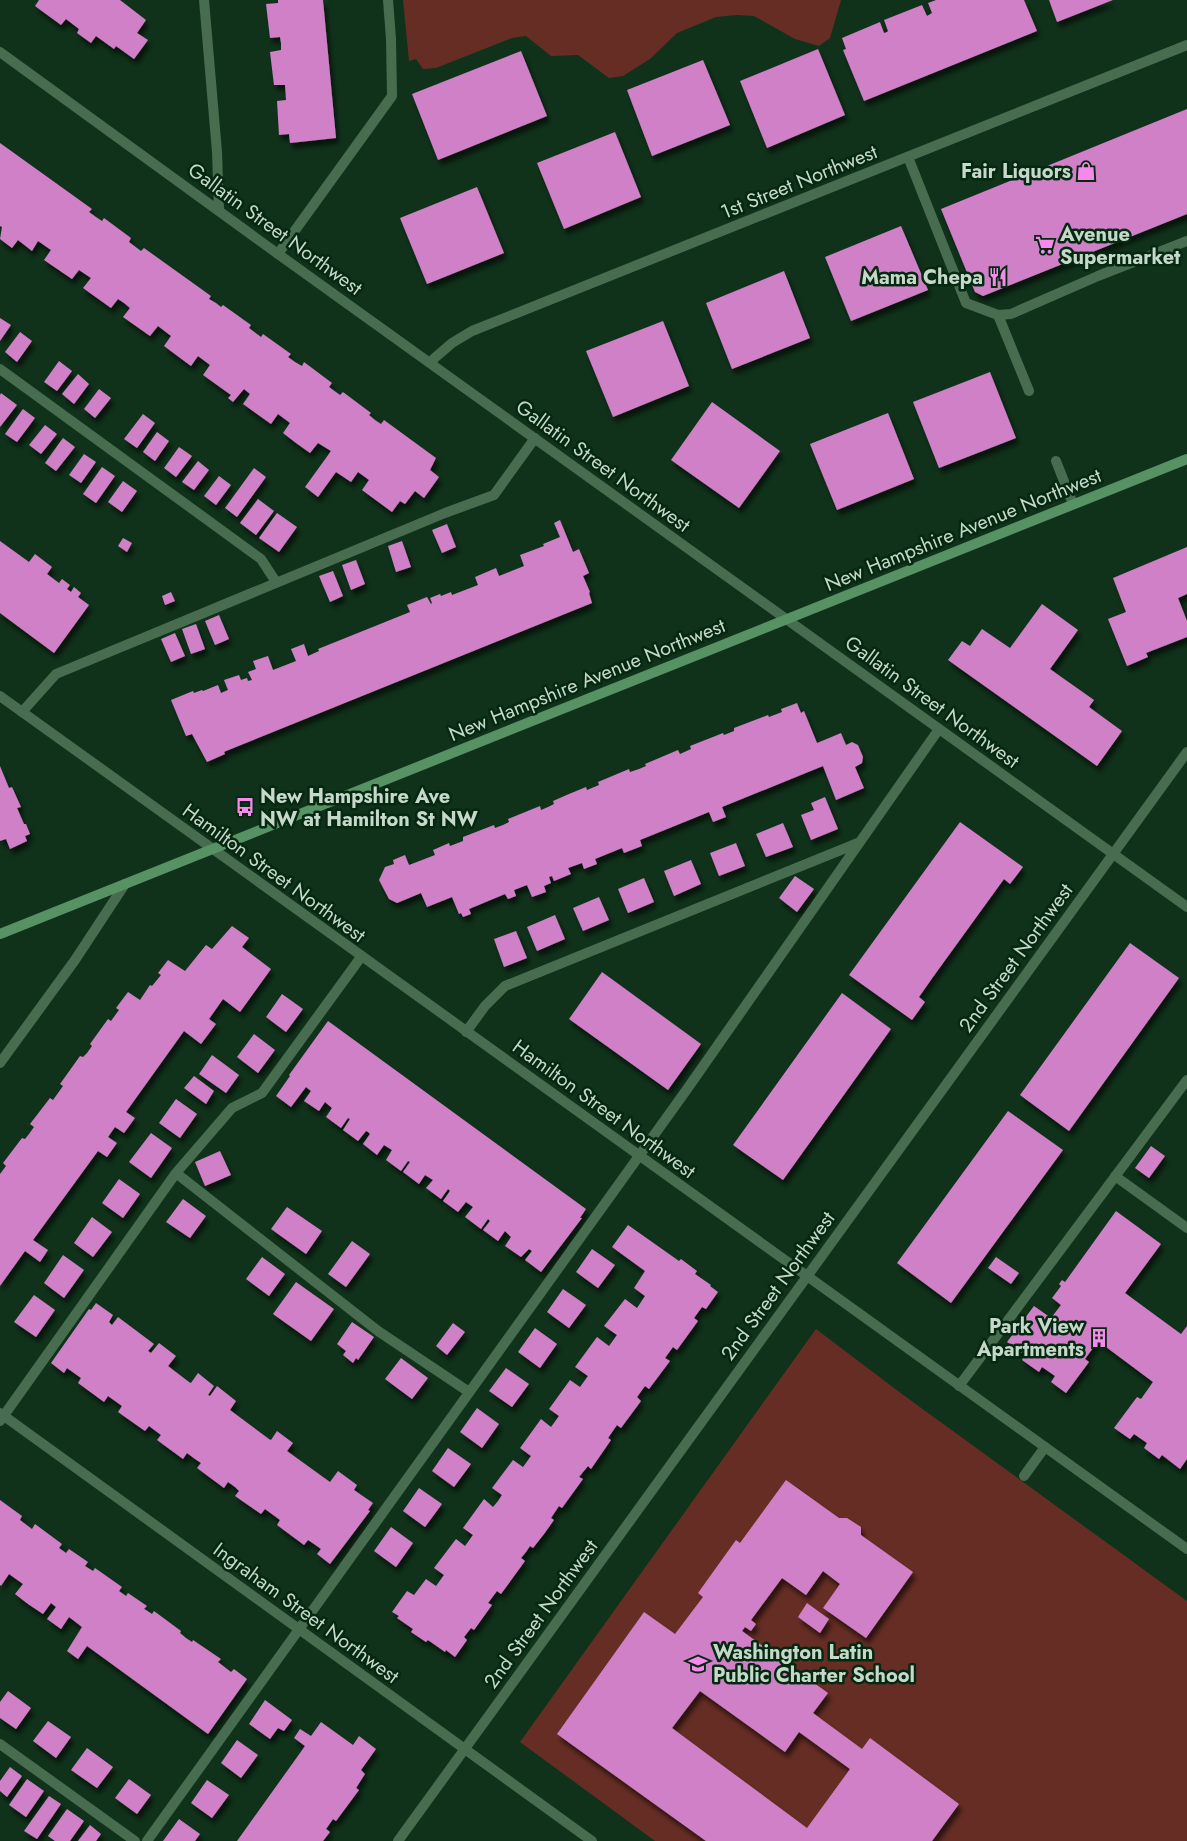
<svg xmlns="http://www.w3.org/2000/svg" width="1187" height="1841" font-family="Jost,sans-serif">
	<defs>
		<filter id="shadow"><feDropShadow dx="3" dy="5.5" stdDeviation="2.5" flood-color="#0009"/></filter>
	</defs>
	<rect width="100%" height="100%" fill="#10321a"/>
	<path fill="#662d24" d="M403,0H841L830,38L819,46L795,39L754,16L737,15L716,17L677,33L650,59L623,76L609,78L578,55L551,56L526,36L512,38L436,68L423,69L416,59L409,61Z
		M816,1329L902,1394L1187,1601V1841H655L520,1742Z"/>
	<path fill="#d080c7" fill-rule="evenodd" filter="url(#shadow)" d="M39,0H120L146,20L137,33L148,40L134,59L116,46L114,49L96,36L91,43L77,33L79,29L66,19L61,25L35,6Z
		M278,0H323L336,138L290,143L289,134L279,135L277,101L286,100L285,85H274L270,52L281,50V43L280,37L270,38L266,4L278,3Z
		M936,0H1024L1037,31L864,101L843,50L846,49L842,38L880,22L884,33L887,32L888,31L884,20L922,5L927,16L932,13L928,3Z
		M1049,0H1113L1057,22Z
		M818,49L845,115L767,148L740,81Z
		M521,51L547,116L438,160L412,94Z
		M703,60L730,125L652,156L627,90Z
		M1187,109V214L983,296L975,292L941,209Z
		M615,132L641,197L564,229L537,163Z
		M0,143L92,209L89,212L96,217L102,221L104,218L131,238L129,242L141,251L144,248L211,296L209,299L216,303L221,307L223,305L251,325L249,328L261,337L263,334L291,354L288,357L295,362L302,366L304,362L332,383L329,387L340,395L343,392L371,413L369,415L375,420L381,424L384,420L436,458L430,470L439,477L424,498L415,491L405,504L400,501L392,512L362,490L369,480L358,472L351,482L336,472L318,497L305,487L331,451L318,443L310,453L296,443L283,433L290,423L278,414L271,424L243,404L250,394L244,389L233,402L228,398L231,395L203,375L210,365L198,356L191,366L164,346L171,336L158,326L150,336L123,317L130,308L124,303L118,299L111,308L83,288L91,278L79,270L72,279L44,260L51,250L38,241L32,251L18,240L12,248L0,239L2,227L0,226Z
		M477,187L504,253L427,284L400,218Z
		M901,226L928,290L851,321L825,257Z
		M784,271L810,338L732,369L706,303Z
		M0,318L11,325L0,341Z
		M663,321L689,386L613,417L586,351Z
		M20,332L32,341L17,362L5,352Z
		M59,361L72,371L57,391L44,382Z
		M990,372L1016,438L939,468L913,402Z
		M78,374L89,384L74,404L62,394Z
		M99,389L111,398L95,418L84,409Z
		M1,393L17,405L0,427V395Z
		M712,402L780,451L739,508L671,460Z
		M23,409L35,418L17,442L5,434Z
		M888,413L914,479L837,510L810,444Z
		M143,414L155,423L137,448L124,439Z
		M45,425L57,434L41,454L29,445Z
		M157,432L169,441L155,461L143,452Z
		M63,438L75,447L56,471L45,463Z
		M179,447L192,456L176,477L164,468Z
		M84,454L96,462L81,483L69,475Z
		M198,461L209,470L194,490L182,482Z
		M102,467L115,476L96,503L83,494Z
		M254,468L266,477L237,517L225,508Z
		M219,476L231,485L216,505L204,496Z
		M123,481L137,491L122,512L108,502Z
		M258,499L274,511L256,535L240,523Z
		M277,513L297,527L279,552L259,538Z
		M560,520L573,552L579,549L589,573L583,576L590,592L589,593L592,603L226,751L224,752L225,754L207,762L192,734L186,736L171,700L193,691L194,693L202,690L203,691L218,685L221,693L228,690L224,680L239,675L241,680L247,678L248,681L252,680L248,672L256,669L253,661L268,656L273,670L296,661L291,649L304,644L308,656L319,651L318,649L410,612L407,605L427,597L431,604L432,603L430,598L440,594L441,596L451,592L452,595L478,585L475,577L496,568L499,576L524,566L520,555L544,546L543,544L560,537L554,523Z
		M447,524L456,547L442,553L432,530Z
		M123,538L132,543L127,552L118,546Z
		M0,541L29,562L35,554L52,567L47,574L59,583L62,579L70,585L67,589L71,592L74,587L81,593L78,597L89,605L54,653L0,613Z
		M402,541L411,567L396,572L388,546Z
		M1187,547V594L1178,598L1187,621V637L1146,653L1148,657L1127,666L1108,619L1126,612L1113,578Z
		M356,560L365,584L351,590L342,565Z
		M333,571L343,596L330,602L319,576Z
		M171,592L175,601L165,605L162,596Z
		M1042,604L1078,630L1050,669L1094,700L1089,707L1122,731L1097,766L948,660L962,641L970,646L982,629L1010,648Z
		M219,615L229,639L215,645L205,621Z
		M196,624L205,649L191,654L182,629Z
		M175,633L185,656L171,662L161,639Z
		M797,703L801,713L804,711L817,743L841,733L846,745L852,742L858,745L863,757L862,763L855,767L864,788L836,800L823,766L722,807L726,817L713,822L709,812L640,840L642,846L624,853L622,848L595,859L597,864L584,869L582,863L568,868L571,874L554,881L552,876L549,877L551,883L544,886L546,892L532,897L527,885L514,890L516,896L508,899L505,894L469,909L471,914L463,917L461,913L459,914L452,897L427,907L421,893L397,903L389,899L379,880L385,867L394,864L393,860L405,855L409,865L435,855L433,850L449,843L450,846L463,841V837L494,825L495,828L503,825L509,822L508,819L540,806L541,810L548,807L554,804L553,801L569,794L586,787L587,790L599,785L598,782L629,769L630,772L639,769L646,766L645,764L678,750L680,754L691,749L690,746L723,733L724,735L734,731V728L768,715L769,717L782,712L781,709Z
		M0,766L9,788L12,787L21,807L17,808L24,824H26L30,834L25,836L27,841L10,849L6,839L0,841Z
		M825,797L838,829L811,840L801,815L814,810L811,803Z
		M960,822L1023,867L1010,884L1004,879L933,977L919,997L925,1002L912,1020L849,975Z
		M783,823L793,847L766,857L756,834Z
		M736,843L745,866L719,876L710,853Z
		M691,860L701,884L674,896L664,871Z
		M795,876L814,889L797,912L779,898Z
		M644,878L654,902L628,913L618,889Z
		M599,897L609,920L583,931L573,908Z
		M555,915L565,939L537,951L527,927Z
		M232,926L249,938L242,947L271,969L240,1012L223,999L209,1019L216,1024L201,1044L184,1031L126,1112L135,1118L124,1133L115,1127L108,1137L117,1143L107,1157L98,1151L33,1240L48,1250L40,1262L25,1251L0,1286V1174L6,1166L3,1163L22,1138L25,1139L29,1134L34,1127L30,1124L50,1098L53,1100L63,1086L60,1084L80,1056L83,1057L87,1053L92,1046L90,1044L108,1019L111,1021L116,1014L119,1010L116,1008L128,992L140,1000L150,985L152,986L161,975L158,973L168,960L185,971L206,945L212,949Z
		M516,931L527,958L504,967L494,939Z
		M1130,943L1179,978L1069,1131L1020,1095Z
		M602,972L701,1044L668,1090L569,1019Z
		M842,993L891,1029L783,1180L733,1145Z
		M282,994L303,1009L286,1032L266,1017Z
		M328,1021L586,1209L580,1218H582L541,1272L525,1260L532,1251L529,1249L521,1257L505,1246L511,1237L505,1231L498,1241L483,1230L490,1221L488,1219L481,1229L465,1217L473,1207L466,1202L458,1212L443,1201L450,1191L448,1189L441,1199L426,1188L433,1180L425,1175L419,1184L403,1172L410,1162L408,1161L401,1171L386,1160L392,1150L384,1145L377,1155L363,1144L370,1134L368,1132L366,1131L358,1141L343,1130L350,1119L348,1118L341,1128L326,1117L332,1108L325,1102L319,1111L304,1101L311,1091L306,1087L291,1107L276,1096L290,1076L289,1075Z
		M254,1034L275,1050L258,1073L237,1057Z
		M212,1055L239,1075L226,1093L199,1074Z
		M194,1076L214,1091L206,1104L184,1088Z
		M176,1099L197,1114L180,1138L159,1123Z
		M1008,1111L1063,1150L951,1303L897,1263Z
		M151,1133L172,1148L151,1178L129,1162Z
		M1151,1146L1165,1156L1149,1178L1135,1168Z
		M220,1151L231,1175L205,1186L195,1162Z
		M119,1179L140,1194L123,1218L102,1203Z
		M183,1199L206,1216L190,1238L166,1222Z
		M287,1207L322,1231L306,1254L271,1229Z
		M1116,1211L1161,1244L1125,1293L1181,1334L1187,1326V1459L1180,1469L1162,1455L1159,1459L1144,1448L1147,1443L1134,1434L1130,1439L1114,1428L1137,1397L1141,1399L1153,1382L1098,1341L1085,1359L1089,1362L1066,1393L1051,1382L1055,1376L1042,1367L1039,1372L1022,1360L1025,1355L1007,1342L1034,1306L1051,1318L1061,1305L1052,1298L1061,1286L1059,1284L1062,1280L1065,1282Z
		M92,1217L112,1232L93,1257L74,1243Z
		M628,1225L679,1261L681,1259L697,1271L695,1274L711,1285L710,1286L718,1292L706,1309L702,1307L694,1318L698,1321L677,1350L673,1347L665,1358L670,1361L649,1389L645,1386L637,1397L641,1401L621,1428L617,1425L608,1438L611,1440L591,1469L588,1466L579,1477L583,1479L562,1508L559,1506L551,1518L554,1520L544,1534L533,1548L530,1546L526,1552L521,1558L525,1561L501,1594L497,1591L488,1603L492,1605L474,1630L471,1628L464,1637L467,1640L455,1657L446,1650L445,1652L428,1640L426,1642L411,1632L413,1629L397,1618L399,1616L392,1612L407,1591L414,1595L426,1579L436,1586L444,1575L434,1568L456,1539L465,1546L473,1535L463,1528L484,1499L493,1507L498,1501L502,1495L492,1488L513,1460L523,1467L531,1456L520,1448L541,1419L551,1427L559,1416L549,1409L570,1380L580,1387L588,1376L575,1367L597,1337L609,1346L617,1335L604,1326L625,1299L637,1308L645,1296L634,1288L645,1271L612,1247Z
		M352,1241L370,1254L346,1287L328,1274Z
		M592,1249L615,1265L598,1288L576,1272Z
		M63,1255L84,1270L64,1298L44,1283Z
		M262,1257L285,1274L269,1296L246,1279Z
		M996,1257L1019,1273L1011,1284L988,1268Z
		M296,1282L334,1309L311,1341L273,1314Z
		M563,1289L586,1305L569,1328L547,1312Z
		M34,1295L55,1310L36,1337L14,1322Z
		M96,1303L113,1315L109,1322L112,1325L118,1317L154,1344L148,1351L151,1353L159,1343L176,1356L168,1366L189,1382L191,1383L198,1373L214,1386L208,1395L210,1396L217,1386L236,1401L230,1410L269,1439L271,1440L277,1431L293,1443L287,1451L330,1482L338,1471L357,1485L354,1490L373,1503L368,1510L370,1511L330,1564L317,1554L321,1549L314,1544L308,1540L304,1545L277,1525L280,1520L265,1509L261,1514L235,1496L239,1491L235,1487L228,1482L224,1488L197,1468L201,1463L195,1459L187,1453L183,1459L157,1440L161,1435L149,1426L145,1431L118,1412L122,1406L108,1396L104,1402L78,1383L81,1378L67,1368L64,1373L51,1363L89,1309L91,1310Z
		M352,1322L374,1337L358,1360L356,1358L353,1363L343,1355L346,1351L337,1344Z
		M453,1323L465,1332L447,1355L436,1346Z
		M535,1328L557,1344L540,1368L518,1352Z
		M401,1358L428,1378L412,1399L385,1379Z
		M506,1368L529,1384L512,1407L489,1391Z
		M477,1408L499,1424L482,1448L460,1432Z
		M448,1448L471,1464L454,1487L432,1471Z
		M786,1480L839,1518H847L861,1527V1535L913,1572L866,1638L823,1608L840,1584L823,1571L806,1595L782,1578L751,1620L756,1624L751,1631L745,1627L742,1631L828,1693L813,1713L862,1749L870,1738L959,1804L932,1841H706L557,1734L644,1612L675,1634L703,1597L698,1593L736,1540L740,1543ZM700,1691L785,1752L799,1732L850,1769L807,1828L672,1728Z
		M419,1488L442,1504L425,1527L403,1511Z
		M0,1500L22,1516L20,1520L32,1529L35,1524L62,1544L59,1548L66,1553L69,1549L88,1562L85,1566L93,1571L95,1568L122,1587L119,1591L126,1596L128,1593L147,1606L144,1609L146,1610L152,1614L154,1611L181,1631L180,1633L186,1638L192,1642L193,1640L221,1659L218,1662L231,1672L234,1669L247,1679L208,1734L87,1646L78,1659L67,1651L82,1627L69,1617L61,1629L47,1619L56,1607L51,1603L43,1614L28,1604L15,1594L23,1584L9,1574L1,1586L0,1585Z
		M391,1527L413,1543L396,1567L374,1551Z
		M807,1603L829,1619L820,1633L798,1617Z
		M8,1691L31,1708L16,1729L0,1718V1702Z
		M265,1700L292,1720L284,1731L278,1728L270,1739L249,1724Z
		M48,1721L71,1737L56,1758L33,1741Z
		M321,1722L353,1745L359,1736L376,1749L361,1770L365,1774L356,1788L359,1790L336,1821L333,1819L326,1829L330,1832L323,1841H237L305,1746L294,1738L300,1729L311,1736Z
		M237,1740L258,1755L241,1778L221,1763Z
		M87,1748L113,1767L97,1788L71,1770Z
		M10,1767L22,1776L7,1797L0,1791V1781Z
		M27,1779L44,1791L26,1817L9,1805Z
		M129,1779L151,1795L137,1814L115,1798Z
		M207,1780L229,1795L212,1818L191,1803Z
		M49,1796L61,1804L37,1839L24,1831Z
		M67,1809L84,1821L70,1841H55L48,1836Z
		M179,1819L200,1834L195,1841H163Z
		M90,1825L101,1834L96,1841H78Z"/>
	<g fill="none" stroke-linecap="round" stroke-linejoin="round">
		<path stroke="#486c50" stroke-width="10" d="M908,157L966,303L998,315L1011,314L1098,276L1187,241
			M278,254L392,96L391,39L388,0
			M998,315L1029,391
			M0,369L261,559L276,582
			M1056,461L1073,504
			M22,712L56,674L445,513L494,495L535,438
			M466,1032L485,1006L505,986L858,843
			M176,1173L378,1331L469,1392
			M1115,1176L1187,1228
			M959,1386L1187,1080
			M0,1421L176,1173L232,1108L262,1093L361,957
			M1024,1476L1045,1447
			M0,1744L135,1841
			M147,1841L685,1092L939,729"/>
		<path stroke="#486c50" stroke-width="10" d="M204,0L217,152L219,210
			M0,52L278,254L1187,907
			M430,362L452,343L472,331L1187,45
			M0,696L1187,1549
			M0,1063L75,960L125,884
			M0,1413L592,1841
			M398,1841L1187,752"/>
		<path stroke="#579265" stroke-width="10" d="M0,934L1187,459"/>
	</g>
	<defs>
		<g id="shop-bare" transform="scale(1.5)"><path d="M-5-2.5h2.3a2.7 3.5 0 0 1 5.4 0H5L5.5 6h-11ZM-1.5-2.5h3a1.5 2.3 0 0 0-3 0Z" fill="#f788ec" stroke="#052811" stroke-width="2.5" paint-order="stroke"/></g>
		<g id="supermarket-bare" transform="scale(1.5)"><path d="M-6-5.5h2.5l.6 2H6L4.5 2H-2.5L-4.4-4H-6ZM-1.5 3.2a1.3 1.3 0 1 0 .1 0ZM3 3.2a1.3 1.3 0 1 0 .1 0Z" fill="#f788ec" stroke="#052811" stroke-width="2.5" paint-order="stroke"/></g>
		<g id="restaurant-bare" transform="scale(1.5)"><path d="M-5-6h1v4h1v-4h1v4h1v-4h1v5L-1.5 .5V6h-2V.5L-5-1ZM5-6V6H3V1.5H1.5Q1.5-4 5-6Z" fill="#f788ec" stroke="#052811" stroke-width="2.5" paint-order="stroke"/></g>
		<g id="bus-bare" transform="scale(1.5)"><path d="M-5-6H5V4H4V6H2V4H-2V6H-4V4H-5ZM-3.5-4V0h7V-4ZM-3.5 1.2v1.5H-2V1.2ZM2 1.2v1.5H3.5V1.2Z" fill="#f788ec" stroke="#052811" stroke-width="2.5" paint-order="stroke"/></g>
		<g id="building-bare" transform="scale(1.5)"><path d="M-4-6H4V6H1V3H-1V6H-4ZM-2.5-4.3h1.7v1.8h-1.7ZM.8-4.3h1.7v1.8H.8ZM-2.5-1h1.7V.8h-1.7ZM.8-1h1.7V.8H.8Z" fill="#f788ec" stroke="#052811" stroke-width="2.5" paint-order="stroke"/></g>
		<g id="school-bare" transform="scale(1.5)"><path d="M0-5L7-2L0 1L-7-2ZM-4 1L0 2.5L4 1V4Q0 6-4 4Z" fill="#f788ec" stroke="#052811" stroke-width="2.5" paint-order="stroke"/></g>
	</defs>
	<g fill-rule="evenodd">
		<use href="#shop-bare" x="1086" y="171"/>
		<use href="#supermarket-bare" x="1045" y="245"/>
		<use href="#restaurant-bare" x="998" y="277"/>
		<use href="#bus-bare" x="245" y="807"/>
		<use href="#building-bare" x="1099" y="1338"/>
		<use href="#school-bare" x="698" y="1664"/>
	</g>
	<g text-anchor="middle" dominant-baseline="central" stroke-width="5" stroke-linejoin="round" paint-order="stroke">
		<g font-size="20" font-weight="bold" fill="#c5d8c9" stroke="#052811" text-anchor="end">
			<text x="1071" y="171">Fair Liquors</text>
			<text x="1060" y="234" text-anchor="start">Avenue<tspan x="1060" dy="23">Supermarket</tspan></text>
			<text x="983" y="277">Mama Chepa</text>
			<text x="260" y="796" text-anchor="start">New Hampshire Ave<tspan x="260" dy="23">NW at Hamilton St NW</tspan></text>
			<text x="1084" y="1326">Park View<tspan x="1084" dy="23">Apartments</tspan></text>
			<text x="713" y="1652" text-anchor="start">Washington Latin<tspan x="713" dy="23">Public Charter School</tspan></text>
		</g>
		<g font-size="20" fill="#c5d8c9" stroke="#052811">
			<text transform="translate(799 182) rotate(-22)">1st Street Northwest</text>
			<text transform="translate(275 229) rotate(36)">Gallatin Street Northwest</text>
			<text transform="translate(603 466) rotate(36)">Gallatin Street Northwest</text>
			<text transform="translate(963 530) rotate(-22)">New Hampshire Avenue Northwest</text>
			<text transform="translate(587 680) rotate(-22)">New Hampshire Avenue Northwest</text>
			<text transform="translate(932 702) rotate(36)">Gallatin Street Northwest</text>
			<text transform="translate(274 873) rotate(36)">Hamilton Street Northwest</text>
			<text transform="translate(1016 958) rotate(-54)">2nd Street Northwest</text>
			<text transform="translate(604 1109) rotate(36)">Hamilton Street Northwest</text>
			<text transform="translate(778 1286) rotate(-54)">2nd Street Northwest</text>
			<text transform="translate(306 1613) rotate(36)">Ingraham Street Northwest</text>
			<text transform="translate(541 1614) rotate(-54)">2nd Street Northwest</text>
		</g>
	</g>
</svg>
